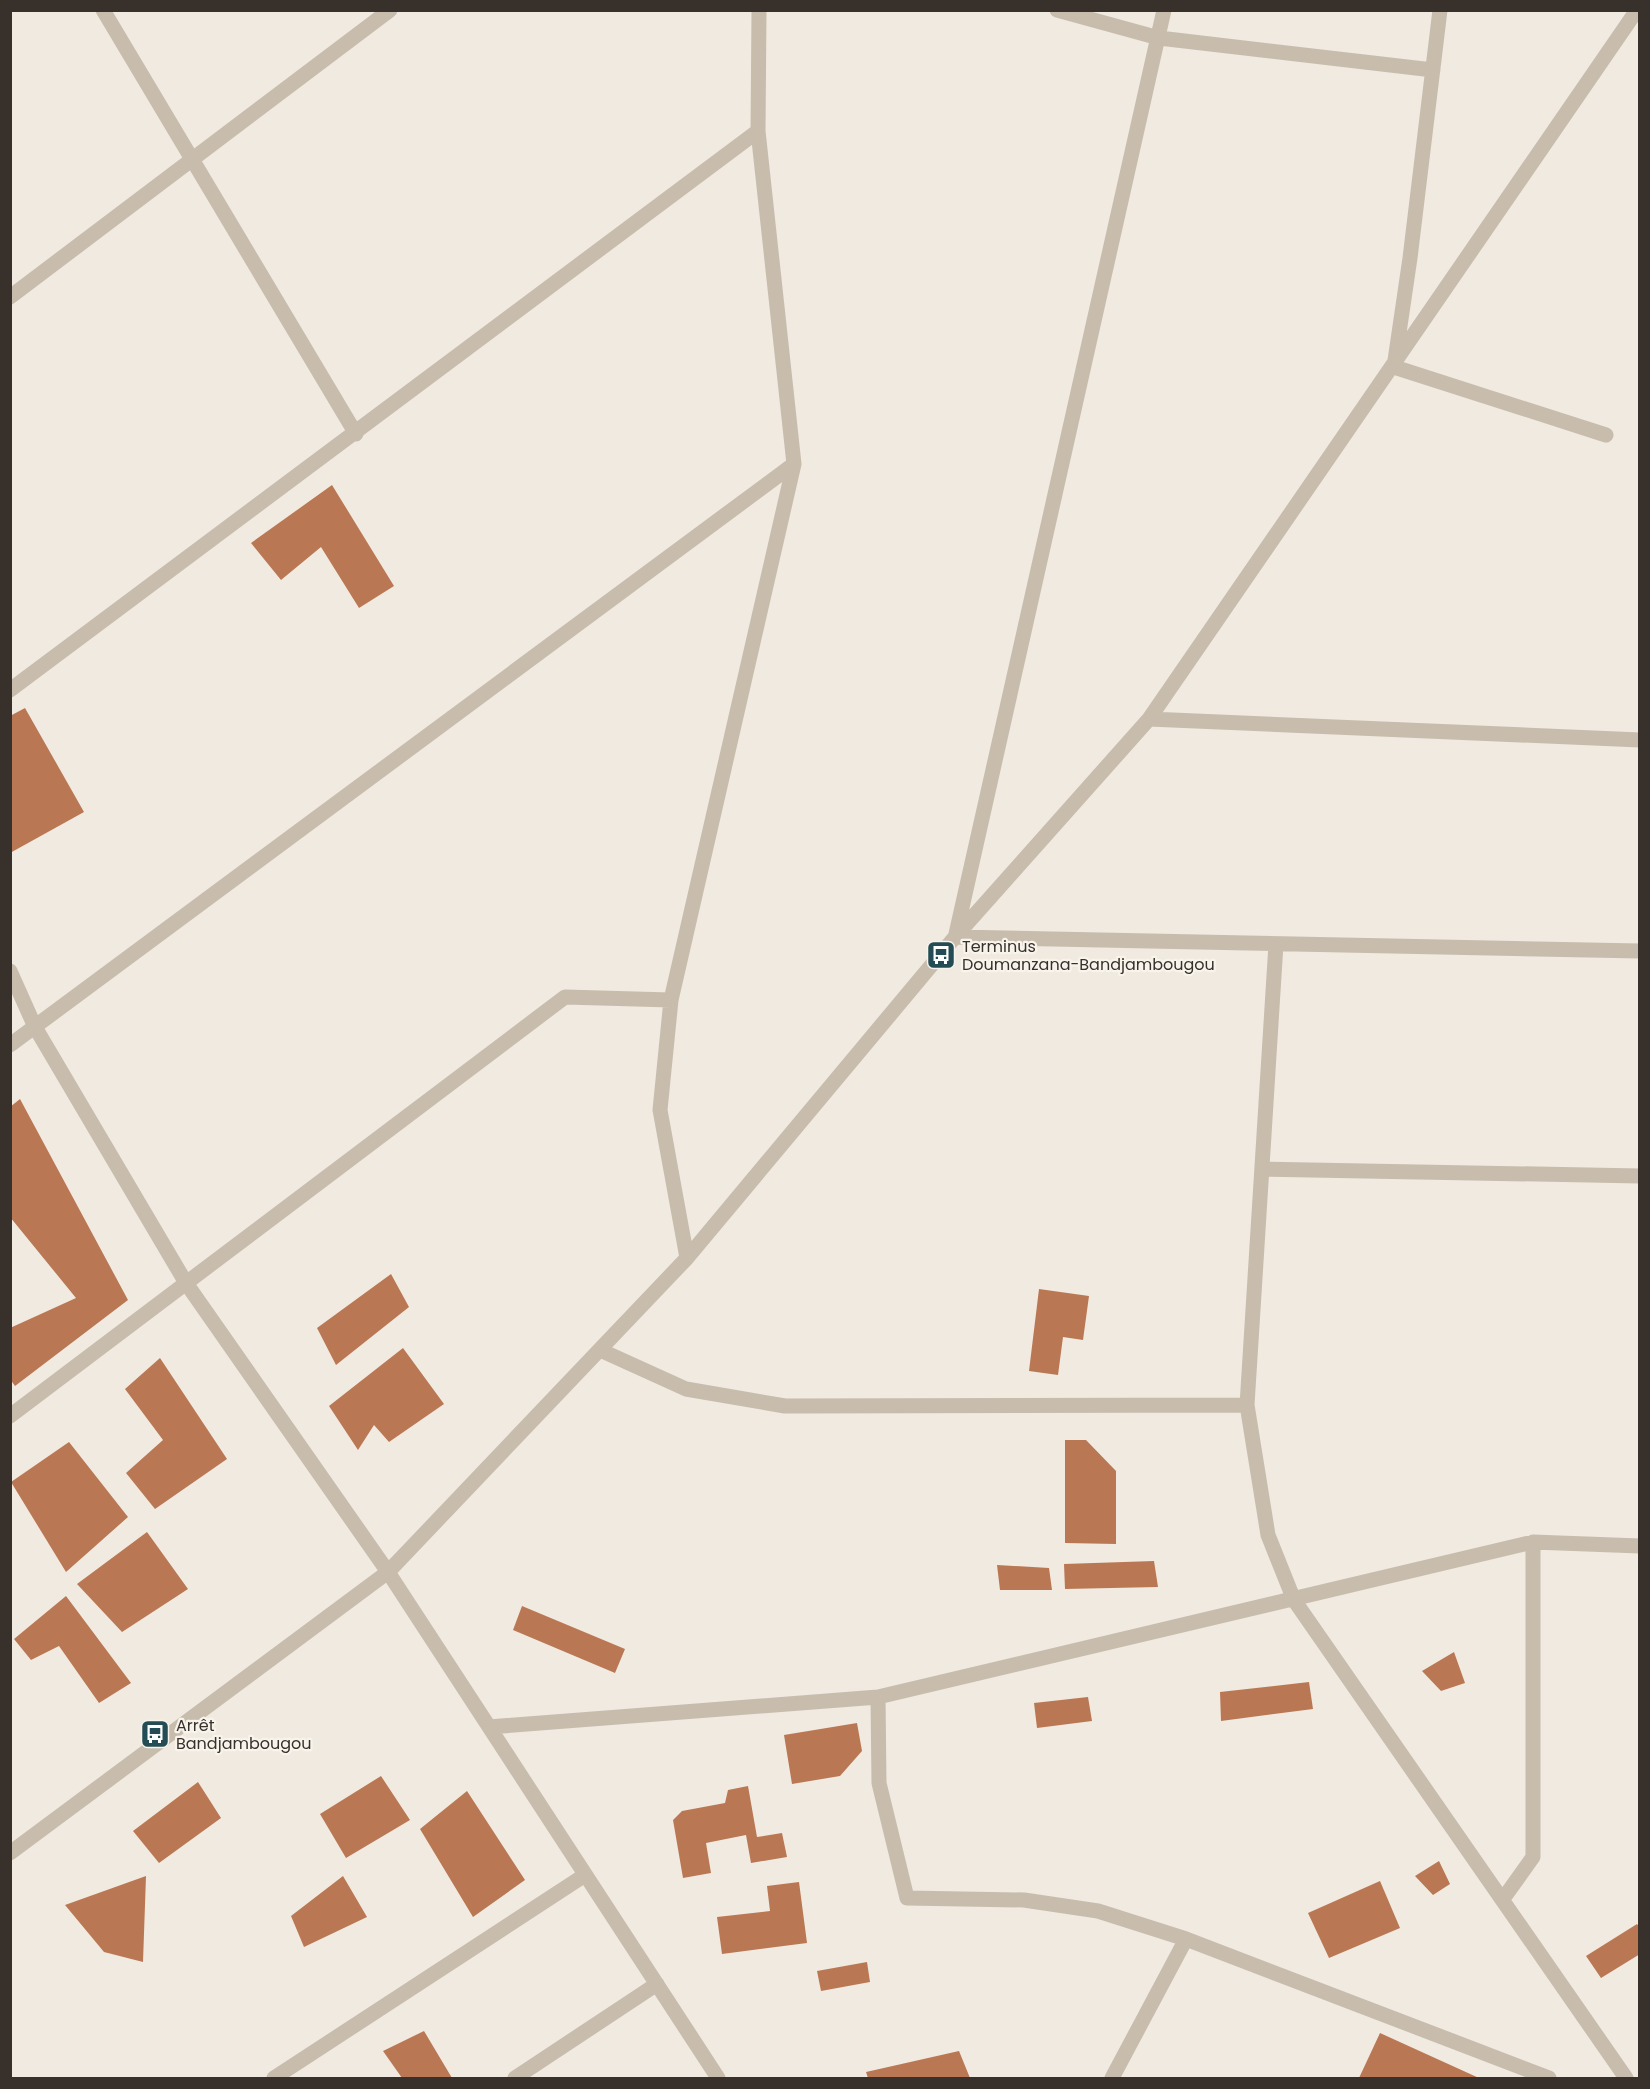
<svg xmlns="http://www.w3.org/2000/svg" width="1650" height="2089" font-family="Poppins,sans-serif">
	<rect width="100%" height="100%" fill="#f1eae0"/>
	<path fill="#ba7754" d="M332,485L394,586L359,608L321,547L281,580L251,543Z
		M25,708L84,812L10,853V716Z
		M20,1099L128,1300L15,1386L10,1379V1328L76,1298L10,1217V1107Z
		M391,1274L409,1307L336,1365L317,1328Z
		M1039,1289L1089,1296L1083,1340L1063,1337L1058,1375L1029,1371Z
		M403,1348L444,1404L389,1442L374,1425L358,1450L329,1406Z
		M160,1358L227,1459L155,1509L126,1473L163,1440L125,1389Z
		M1065,1440H1086L1116,1471V1544L1065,1543Z
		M69,1442L128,1517L66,1572L11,1482Z
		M147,1532L188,1589L122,1632L77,1584Z
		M1154,1561L1158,1587L1065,1589L1064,1564Z
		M997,1565L1049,1568L1052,1590H1000Z
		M66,1596L131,1683L99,1703L59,1646L31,1660L14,1639Z
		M522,1606L625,1649L615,1673L513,1630Z
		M1454,1652L1465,1683L1441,1691L1422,1671Z
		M1309,1682L1313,1709L1221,1721L1220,1692Z
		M1088,1697L1092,1721L1037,1728L1034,1703Z
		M857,1723L862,1751L840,1776L792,1784L784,1735Z
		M381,1776L410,1820L346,1858L320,1814Z
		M198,1782L221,1818L159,1863L133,1831Z
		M748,1786L757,1837L782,1833L787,1857L751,1863L746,1835L706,1843L711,1873L683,1878L673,1820L682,1811L725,1803L728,1790Z
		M467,1791L525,1880L473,1917L420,1829Z
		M1439,1861L1450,1884L1433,1895L1415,1876Z
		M146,1876L143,1962L104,1952L65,1905Z
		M343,1876L367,1917L304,1947L291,1916Z
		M1380,1881L1400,1928L1329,1958L1308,1913Z
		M799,1882L807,1943L722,1954L717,1917L770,1911L767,1886Z
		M1637,1924L1640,1928V1954L1601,1978L1586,1956Z
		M867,1962L870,1982L821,1991L817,1971Z
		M424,2031L452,2078H402L383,2051Z
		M1380,2033L1479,2078H1359Z
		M959,2051L970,2078H868L866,2072Z"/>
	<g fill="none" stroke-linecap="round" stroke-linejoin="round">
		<path stroke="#c8bcad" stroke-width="15" d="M103,10L356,434
			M1057,10L1159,38L1433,70
			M1440,10L1410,258L1394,367L1606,435
			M10,297L390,10
			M10,690L758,131
			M1149,719L1640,740
			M956,934L1164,10
			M955,937L1640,951
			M1276,944L1247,1405L1268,1535L1294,1600L1626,2078
			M10,971L35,1027L186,1283L388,1572L718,2078
			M10,1045L794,464
			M1262,1169L1640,1176
			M687,1258L660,1110L671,1000L794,464L758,131L759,10
			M600,1350L686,1389L785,1406L1247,1405
			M10,1416L565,997L671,1000
			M878,1697L879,1783L907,1898L1024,1900L1098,1911L1186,1939L1549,2078
			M489,1727L878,1697L1533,1542L1640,1546
			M10,1853L388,1572L687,1258L955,937L1149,719L1637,10
			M1503,1899L1533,1857V1542
			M274,2078L585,1875
			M515,2078L657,1984
			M1112,2078L1186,1939"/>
	</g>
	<defs>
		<g id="bus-square" transform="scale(1.5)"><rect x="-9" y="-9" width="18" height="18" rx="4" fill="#244c54" stroke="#f8f4ec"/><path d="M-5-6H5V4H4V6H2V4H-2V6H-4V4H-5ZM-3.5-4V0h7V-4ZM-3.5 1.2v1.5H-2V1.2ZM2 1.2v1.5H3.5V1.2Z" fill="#fff"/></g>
	</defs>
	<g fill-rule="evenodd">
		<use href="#bus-square" x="941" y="955"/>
		<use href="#bus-square" x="155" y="1734"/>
	</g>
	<g text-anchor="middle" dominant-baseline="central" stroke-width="4.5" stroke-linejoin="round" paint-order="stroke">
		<g font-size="16" fill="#37302b" stroke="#f8f4ec" text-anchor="start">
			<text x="962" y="946">Terminus<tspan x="962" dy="18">Doumanzana-Bandjambougou</tspan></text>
			<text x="176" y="1725">Arrêt<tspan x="176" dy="18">Bandjambougou</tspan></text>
		</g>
	</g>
	<rect width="1650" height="2089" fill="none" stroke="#37302b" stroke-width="24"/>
</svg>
